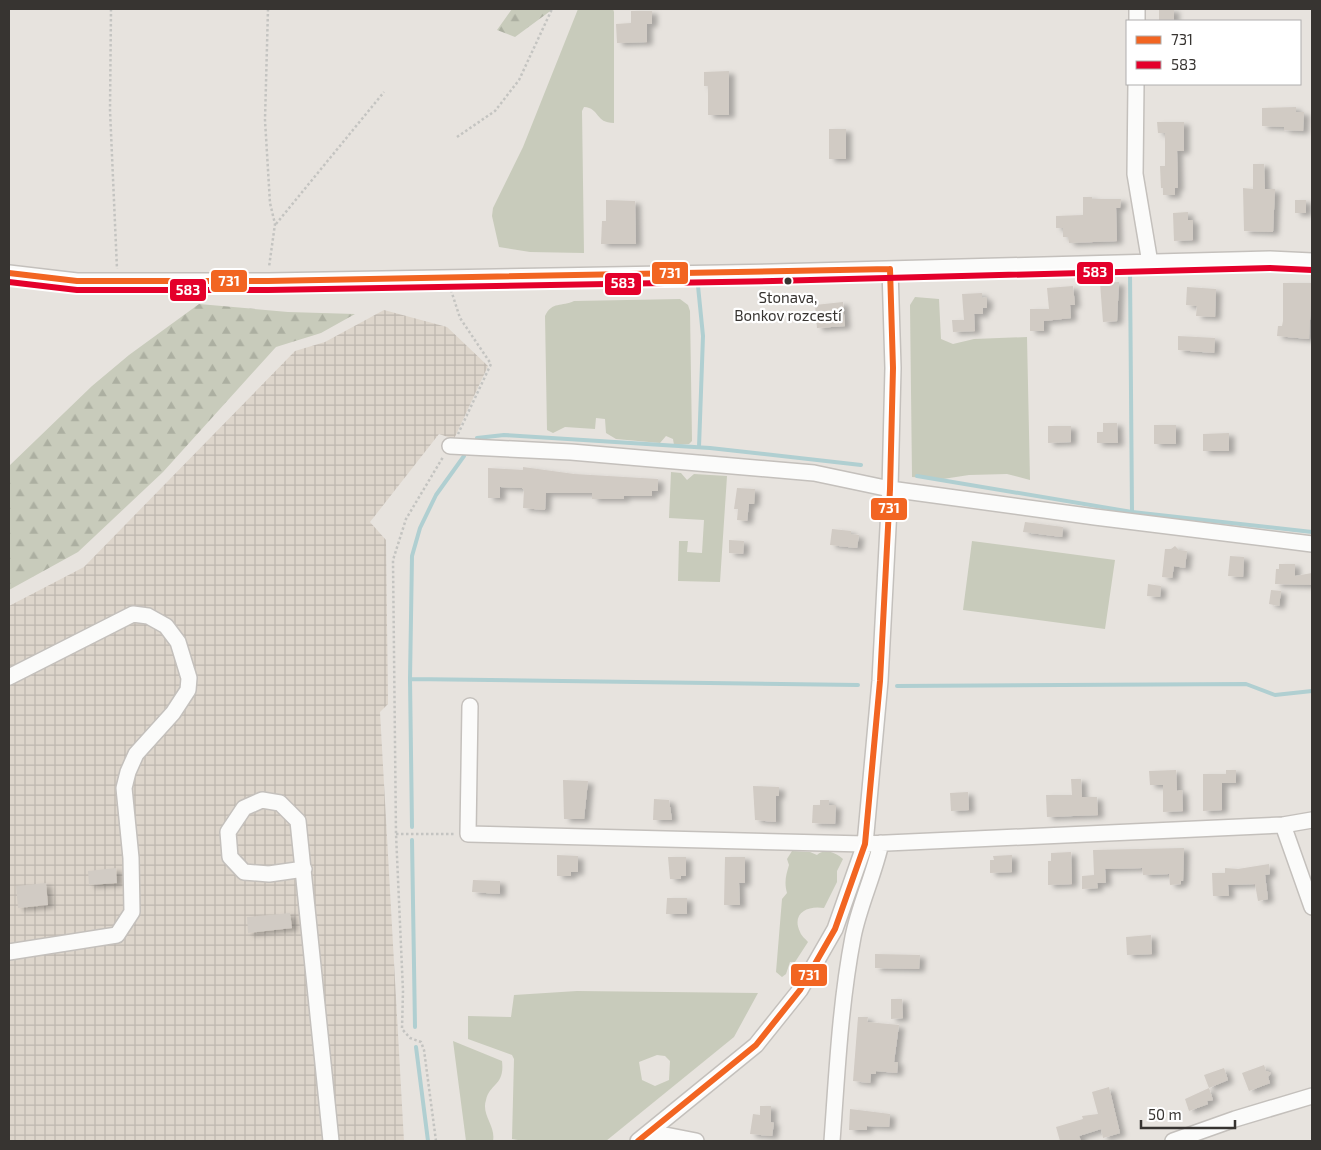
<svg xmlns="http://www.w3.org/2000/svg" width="1321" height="1150" font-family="'Exo 2',sans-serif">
	<defs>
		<pattern id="industrial-grid" width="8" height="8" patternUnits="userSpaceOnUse" patternTransform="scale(1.25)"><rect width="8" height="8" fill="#ddd5cb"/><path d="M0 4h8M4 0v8" fill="none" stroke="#beb7af"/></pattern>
		<pattern id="forest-firs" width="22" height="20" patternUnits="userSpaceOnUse" patternTransform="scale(1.25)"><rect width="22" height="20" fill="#c8cbbb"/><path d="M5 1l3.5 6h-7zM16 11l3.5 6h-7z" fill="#acafa1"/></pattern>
		<filter id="shadow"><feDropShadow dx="5.5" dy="3" stdDeviation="2.5" flood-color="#0004"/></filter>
	</defs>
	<rect width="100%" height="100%" fill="#e7e3de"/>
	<path fill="url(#industrial-grid)" d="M384,310L447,327L488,366L454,439L439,434L370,522L386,540L388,704L380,712L404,1141H9V606L84,567L295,351L325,342Z"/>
	<path fill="#c8cbbb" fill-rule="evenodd" d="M578,9H613L614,12V123C595,123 600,108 584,107L582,111L584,253L530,252L499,247L492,216L493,208L523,147Z
		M915,297L939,299L941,339L953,344L974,339L1027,337L1030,480L1007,474L969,475L943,479L912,477L910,305Z
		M680,299L688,305L690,311L692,441L689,444L674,445L673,439L666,436L660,443L616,439L606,433L605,419L596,418L595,429L565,427L553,433L547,430L545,316C552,301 562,307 574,301Z
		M671,472L681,473L687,480L694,474L727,476L720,582L678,581L679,541H688L687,552L702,553L704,520L669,518Z
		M972,541L1115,560L1105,629L963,610Z
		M792,851L810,852L817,855C825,848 836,853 843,859L837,871V882L824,908C808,905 791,913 800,932C802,937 805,938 808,942L795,962H790L786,974L782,977L776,972L782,899L787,893C784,882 786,875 789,865L787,859Z
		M577,991L758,993L734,1037L606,1141H524L512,1139L514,1059L512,1055L468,1039V1016L511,1017L514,995ZM657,1055L665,1056L670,1061L669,1080L655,1086L642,1080L639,1062Z
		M453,1041L502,1061C505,1086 490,1083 486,1100C481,1115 496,1126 493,1141H466Z"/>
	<path fill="url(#forest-firs)" d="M512,9H553L515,37L497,30Z
		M199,304L288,312L355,314L321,333L276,347L163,472L78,552L9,590V466L92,386L129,355Z"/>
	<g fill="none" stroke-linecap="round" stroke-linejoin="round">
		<path stroke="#b0cfd1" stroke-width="4" d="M1130,271L1132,512
			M698,286L703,336L699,447
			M477,438L504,435L710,448L861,465
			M917,476L1132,512L1312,532
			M410,679L858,685
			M897,686L1246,684L1275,695L1312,691
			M412,827L410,679L412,556L420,528L436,495L464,456
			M412,840L415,1027
			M416,1047L428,1141"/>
	</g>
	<path fill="#d1cbc4" filter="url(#shadow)" d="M1159,9H1174V21H1159Z
		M631,11H652V24H647V42L617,43L616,24L631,23Z
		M729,71V115H708V86H704V72Z
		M1296,107V112H1304L1303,131L1284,130V127L1262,126V108Z
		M1157,122H1184V151H1177L1178,188H1175V195H1163V188H1161L1160,166H1165V133H1158Z
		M829,129H846V159H829Z
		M1253,164H1264L1265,189H1275L1273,232L1244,231L1243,188L1253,189Z
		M1083,197H1092V199H1121L1120,208H1116L1117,241L1069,243L1068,237H1063V228H1056V216L1083,215Z
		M606,200L635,201L636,244H601L602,221H606Z
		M1295,200H1306V213H1295Z
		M1188,212V220H1193V240L1174,241L1173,213Z
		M1119,282L1117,321L1103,322L1100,283Z
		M1283,283H1312L1309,339L1277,336L1278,326H1282L1283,321Z
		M1073,286L1075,305H1070L1071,318L1044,321V331H1030V309H1049L1047,288Z
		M1187,287L1216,289L1215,317L1196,316L1197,306L1186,305Z
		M982,293V298L987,297V308H983V314H974L975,331L953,332L952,320H964L962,294Z
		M843,302L845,326L817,328L815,305Z
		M1178,336L1215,338L1214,353L1178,350Z
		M1103,423H1117L1118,443H1097V432H1103Z
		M1154,425H1176V444H1154Z
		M1048,426H1071V442L1048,443Z
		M1229,433V451H1203V434Z
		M523,467L574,474L658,479V491H652V496H624V499H592V493H546L545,510L523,508L524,490L522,488L500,487V498H488V468L523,470Z
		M737,488L755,489L754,504H749L747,521L737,520L738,509H734Z
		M1025,522L1063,527L1062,537L1023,532Z
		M832,529L851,531V534L859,535L857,548L830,545Z
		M729,540L744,541L743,554L729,553Z
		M1175,546L1179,550L1187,551L1185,568L1174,566L1172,578L1162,577L1165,549H1171Z
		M1230,556L1244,557L1243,577L1228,576Z
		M1279,564H1295V576L1312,573V585L1275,584L1276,569H1279Z
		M1148,584L1161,586L1160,597L1147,596Z
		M1271,590L1281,591L1279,606L1269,604Z
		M1176,770L1177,791L1182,790L1183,811L1163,812V785H1150L1149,771Z
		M1226,770H1236V783H1222V810L1203,811V774H1226Z
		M1071,779H1081L1082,797H1097L1098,815L1047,817L1046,795H1072Z
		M563,780L588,781L584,819H564Z
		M753,786L779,787V796H776V822L755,820Z
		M968,792L969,810L951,811L950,793Z
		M654,799L669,800L672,820H653Z
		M820,800H829V805H836L835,824L812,823L813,805H820Z
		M1184,848L1183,881H1181V884L1170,885L1169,874L1143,875L1142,868L1105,869L1106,883H1097L1098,888L1082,889V876L1094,875L1093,850Z
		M1071,852L1072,884L1048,885V861H1051V853Z
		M557,855L578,856V872H571V876H557Z
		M1012,855V872L990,873V860H994L993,856Z
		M668,857H686V876H681V879H670Z
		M725,857H745V883H739L740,905H724Z
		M1269,864L1270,874L1265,875L1268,899L1258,901L1255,884L1228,885L1229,896H1213L1212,873H1225V868L1238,869Z
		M116,868L117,883L89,885L88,871Z
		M473,880L500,881V894L472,892Z
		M46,883L48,905L18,908L16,886Z
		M667,898H687V914H666Z
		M290,913L292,928L248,933L247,917Z
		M1151,935L1152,954L1127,955L1126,937Z
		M875,954L920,955L919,969L875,968Z
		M891,999H902L903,1018L891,1019Z
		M858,1017H868L867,1022L899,1025L894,1062H898L897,1073L876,1071V1074H871L870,1083L853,1081Z
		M1264,1065L1266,1071L1271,1073L1268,1077L1270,1083L1249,1091L1242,1073Z
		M1224,1068L1228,1080L1209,1088L1204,1075Z
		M1109,1087L1120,1133L1103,1138L1101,1129L1079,1136L1081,1141H1060L1056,1127L1083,1119L1082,1116L1098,1114L1092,1092Z
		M1209,1088L1213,1100L1207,1101L1208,1104L1189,1111L1185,1099Z
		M760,1106H771V1122L774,1123L772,1136L750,1134L753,1114L760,1115Z
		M850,1109L890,1114L889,1127L867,1126V1130H849Z"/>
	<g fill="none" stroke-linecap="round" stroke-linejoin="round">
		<g stroke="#c4c0bc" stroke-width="18">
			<path id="minor" d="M1137,21V9
				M1136,84L1135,174L1150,263
				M9,273L77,281H268L773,272L1270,259L1312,261
				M450,446L571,452L814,473L890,489L1095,517L1312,544
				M9,677L133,614L148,616L166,626L178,642L189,678L188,690L173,713L136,754L128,772L124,788L131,858L132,912L117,935L9,952
				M470,706L468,834L865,844L1283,825L1312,820
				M1283,825L1312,907
				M304,869L269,874L244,872L230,857L228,832L244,808L262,800L280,803L298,821L331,1141
				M650,1132L696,1141
				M638,1141L756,1045L800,990L835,929L865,844L880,681L890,489L893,368L890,269
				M832,1141C837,1073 840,1005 853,937C859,906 874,875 881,843
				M1173,1141L1235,1119L1312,1096"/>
		</g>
		<path stroke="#c4c4c1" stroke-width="2.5" stroke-dasharray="2.5 2.5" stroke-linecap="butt" d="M111,9L110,110L117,269
			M268,9L265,120L270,203L275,224L269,267
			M457,137L495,111L519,80L552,9
			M276,224L384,92
			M451,290L460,318L491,364L458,434
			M396,834H455
			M436,1141L424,1050L421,1042L410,1038L402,1029L403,991L396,834L393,560L406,519L443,457"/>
		<use href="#minor" stroke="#fbfbfa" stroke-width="15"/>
		<g stroke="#fff" stroke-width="10">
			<path id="bus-1" d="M9,273L77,281H268L890,269
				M638,1141L756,1045L800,990L835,929L865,844L880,681L890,489L893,368L890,269"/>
		</g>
		<g stroke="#fff" stroke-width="10">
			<path id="bus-2" d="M9,282L77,290H268L773,281L1270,268L1312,270"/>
		</g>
		<use href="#bus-1" stroke="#f26522" stroke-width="6"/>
		<use href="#bus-2" stroke="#e4002b" stroke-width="6"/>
	</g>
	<circle fill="#373431" stroke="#fff" stroke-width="2" cx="788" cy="281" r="4.5"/>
	<g text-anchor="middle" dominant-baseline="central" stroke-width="4.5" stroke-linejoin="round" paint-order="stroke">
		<g font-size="15" fill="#373431" stroke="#fff">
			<text x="788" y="297">Stonava,<tspan x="788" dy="18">Bonkov rozcestí</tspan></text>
		</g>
	</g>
	<g stroke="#fff" stroke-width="2">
		<rect x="1076" y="261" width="38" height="24" rx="5" fill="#e4002b"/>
		<rect x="651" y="261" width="38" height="24" rx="5" fill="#f26522"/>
		<rect x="210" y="269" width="38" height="24" rx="5" fill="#f26522"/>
		<rect x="604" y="272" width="38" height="24" rx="5" fill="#e4002b"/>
		<rect x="169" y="278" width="38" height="24" rx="5" fill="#e4002b"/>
		<rect x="870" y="497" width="38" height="24" rx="5" fill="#f26522"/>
		<rect x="790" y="963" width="38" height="24" rx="5" fill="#f26522"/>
	</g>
	<g font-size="14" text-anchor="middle" font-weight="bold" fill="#fff">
		<text x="1095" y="277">583</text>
		<text x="670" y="278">731</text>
		<text x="229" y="286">731</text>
		<text x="623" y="288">583</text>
		<text x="188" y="295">583</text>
		<text x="889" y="513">731</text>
		<text x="809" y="980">731</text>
	</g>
	<rect width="1321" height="1150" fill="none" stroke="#373431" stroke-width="20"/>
	<rect x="1126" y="20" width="175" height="65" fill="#ffffff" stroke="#afaead"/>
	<rect x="1136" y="36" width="25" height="8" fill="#f26522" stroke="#afaead"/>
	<text x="1171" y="45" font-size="15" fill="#373431">731</text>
	<rect x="1136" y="61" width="25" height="8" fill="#e4002b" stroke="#afaead"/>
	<text x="1171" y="70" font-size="15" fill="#373431">583</text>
	<path d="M1141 1120v8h94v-8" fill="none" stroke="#373431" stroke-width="2.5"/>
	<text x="1148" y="1120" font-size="15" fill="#373431" stroke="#ffffff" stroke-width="4" paint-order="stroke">50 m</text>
</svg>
